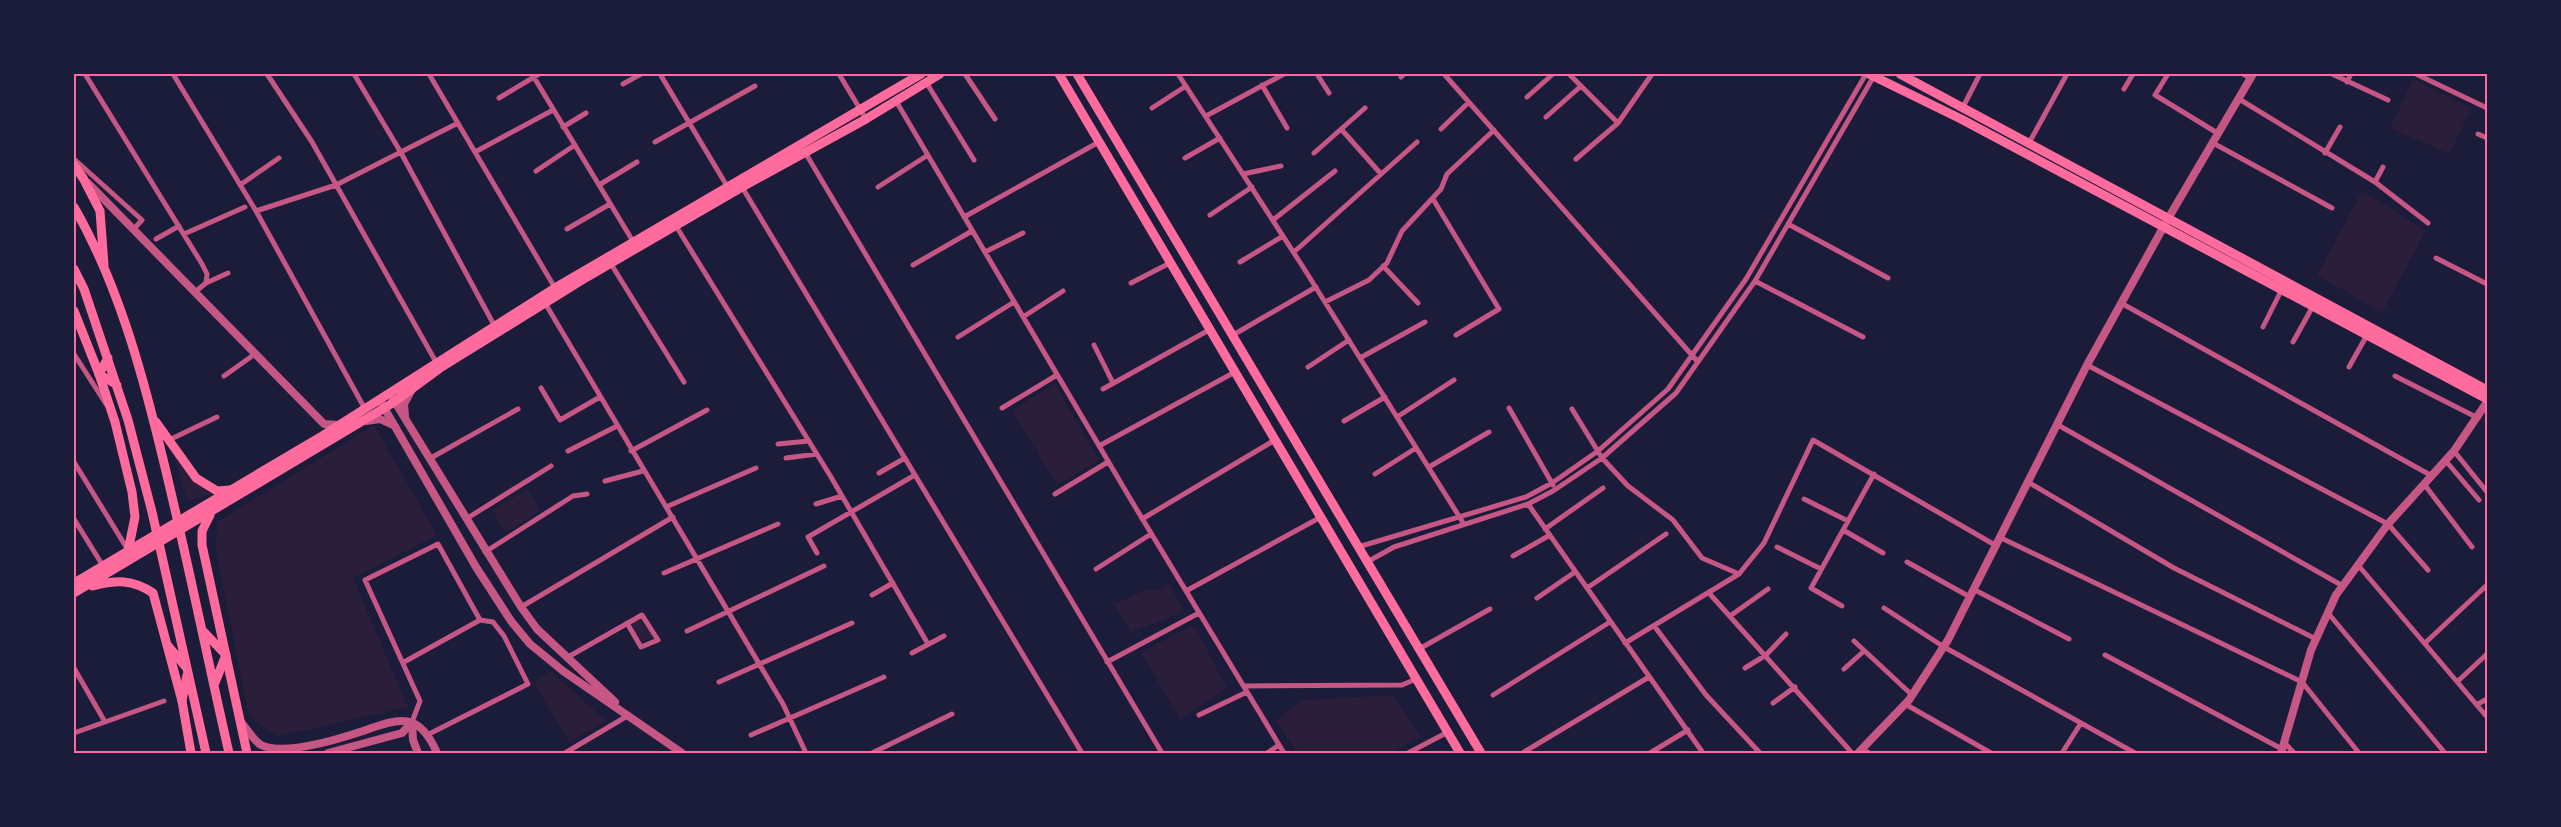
<svg xmlns="http://www.w3.org/2000/svg" width="2561" height="827" font-family="'DejaVu Sans',sans-serif">
	<rect width="100%" height="100%" fill="#1b1b3a"/>
	<path fill="#2a1e3b" d="M2413,79L2471,108L2450,154L2390,128Z
		M2362,191L2426,231L2382,313L2317,275Z
		M1055,384L1099,460L1057,485L1012,410Z
		M374,425L437,535L353,578L408,707L278,736L249,716L215,545L218,522Z
		M172,449L190,476L211,494L188,502Z
		M528,489L540,511L506,533L492,510Z
		M1169,584L1184,611L1131,633L1114,604L1146,590L1155,591Z
		M642,619L654,637L642,643L630,624Z
		M1194,625L1227,688L1180,720L1141,652Z
		M551,671L606,721L569,742L534,683Z
		M1393,695L1421,737L1390,753H1297L1276,720L1304,700Z"/>
	<g fill="none" stroke-linecap="round" stroke-linejoin="round">
		<path stroke="#c65784" stroke-width="5" d="M85,74L202,264L207,274L206,283L195,292
			M173,74L256,211L365,409
			M267,74L312,142L436,362
			M354,74L400,151L494,325
			M429,74L555,288
			M532,74L634,243
			M660,74L727,186
			M839,74L866,119
			M965,74L995,119
			M1178,74L1303,267L1462,521
			M1317,74L1329,93
			M1444,74L1698,362
			M1569,74L1618,123
			M2168,74L2155,95L2219,134
			M2243,74L2250,78
			M2332,74L2388,100
			M2416,74L2487,108
			M1401,77L1404,74
			M926,82L974,160
			M2347,82L2351,74
			M623,84L641,74
			M1262,85L1287,128
			M2124,89L2133,74
			M1527,97L1553,74
			M499,98L539,74
			M2239,99L2375,182L2428,223
			M896,101L1131,500L1284,753
			M1963,107L1980,74
			M1152,108L1186,86
			M1206,116L1284,74
			M1546,117L1581,86
			M563,127L586,113
			M1341,129L1381,174
			M1441,129L1469,102
			M2478,134L2487,138
			M655,142L755,86
			M2029,143L2067,74
			M2213,143L2332,208
			M475,152L553,110
			M1314,153L1365,108
			M2325,153L2340,127
			M806,154L1162,753
			M1185,158L1220,138
			M74,159L142,220L133,230
			M1576,159L1618,123L1652,74
			M536,171L575,145
			M1243,174L1281,166
			M2375,182L2383,167
			M240,185L279,158
			M599,185L637,162
			M742,187L1082,753
			M878,187L928,155
			M1433,199L1499,309L1456,335
			M256,211L336,185L458,123
			M1210,215L1252,187
			M964,217L1099,142
			M1273,220L1335,171
			M1788,224L1888,278
			M676,226L831,477L928,644
			M567,229L610,204
			M184,234L245,207
			M156,239L179,226
			M985,252L1023,233
			M1294,252L1417,142
			M2436,258L2487,284
			M1240,262L1283,236
			M611,264L684,382
			M913,265L972,231
			M1383,266L1418,303
			M1755,281L1863,337
			M206,283L228,273
			M1131,283L1170,263
			M1325,302L1369,280L1387,263L1402,231L1441,189L1447,174L1494,130
			M545,303L783,704L806,753
			M2121,303L2432,476
			M1023,317L1063,291
			M2263,327L2282,289
			M1233,335L1316,287
			M958,337L1014,302
			M2293,342L2313,306
			M1094,345L1113,383
			M74,354L106,404
			M1360,358L1425,322
			M2087,365L2388,524L2428,570
			M1308,367L1349,340
			M2349,367L2367,335
			M224,376L255,354
			M2395,376L2478,418
			M541,388L560,420L600,397
			M1103,389L1209,330
			M1002,408L1057,375
			M1509,408L1553,485
			M1572,409L1602,458L1628,486L1673,520L1702,558L1739,574
			M1397,417L1454,380
			M1344,421L1385,397
			M2058,425L2343,586
			M169,440L217,417
			M778,444L809,441
			M1099,446L1235,372
			M568,451L617,426
			M631,451L707,410
			M2454,451L2487,492
			M786,458L817,454
			M429,459L518,409
			M2445,460L2479,500
			M74,462L128,550
			M1429,467L1489,432
			M879,473L905,458
			M1375,474L1416,448
			M605,481L643,471
			M2028,482L2174,568L2316,639
			M2424,484L2472,547
			M1055,494L1108,462
			M1804,499L1848,521
			M816,504L842,496
			M1528,504L1703,753
			M666,507L756,468
			M74,519L103,566
			M466,519L551,466
			M1142,519L1275,440
			M1545,529L1603,488
			M1843,530L1883,553
			M1999,537L2302,682L2359,753
			M1358,547L1526,497L1552,483L1598,451L1668,389L1746,279L1866,74
			M1777,547L1821,569
			M485,552L573,496L587,494
			M817,553L808,537L915,475
			M1513,556L1550,535
			M1367,562L1394,547L1528,504L1553,491L1602,458L1676,393L1755,281L1874,76
			M1907,562L1970,597
			M2358,565L2487,717
			M1096,569L1151,534
			M664,573L778,524
			M1587,588L1666,534
			M1973,589L2069,639
			M1186,591L1321,517
			M1709,593L1852,753
			M872,595L893,583
			M1537,598L1575,572
			M1842,606L1811,588L1874,474
			M521,607L673,517
			M1884,608L1944,647L2135,753
			M2328,613L2445,753
			M1730,616L1768,589
			M1655,627L1706,695L1760,753
			M687,631L824,566
			M1854,641L1912,695
			M1625,643L1739,574L1764,543L1813,440L1995,545
			M2425,643L2487,585
			M1419,649L1490,609
			M912,653L944,636
			M2105,655L2282,749
			M568,657L642,615L658,640L641,647L627,623
			M404,662L480,620
			M1107,662L1199,613
			M74,668L105,722
			M1745,668L1766,655L1786,634
			M1844,669L1864,651
			M2458,681L2487,654
			M719,682L852,623
			M1244,686L1402,685L1416,679
			M1493,695L1610,622
			M1773,703L1795,687
			M1905,704L1991,753
			M2478,704L2487,699
			M1199,715L1247,692
			M412,722L420,701L365,580L438,544L480,620L493,622L504,636L528,684L429,734
			M74,733L164,701
			M751,735L884,677
			M2284,742L2294,753
			M1862,749L1869,753
			M1524,752L1649,677
			M565,753L629,715
			M872,753L952,714
			M1267,753L1279,745
			M1408,753L1448,732
			M1650,753L1688,730
			M2062,753L2081,723"/>
		<path stroke="#c65784" stroke-width="8" d="M88,183L324,424L338,425
			M390,394L521,607L537,629L615,702
			M382,404L476,567L511,621L530,644L563,671L682,753
			M405,416L404,404L412,389
			M366,421L380,419L395,426
			M241,722C246,728 254,741 261,745C284,756 339,739 363,731C400,718 419,711 437,753
			M412,722L413,740L418,753
			M328,753L402,733L412,722
			M1858,753L1909,700L1948,640L2087,365L2169,217L2253,74
			M2281,753L2311,650L2336,595L2388,524L2454,451L2487,402"/>
		<path stroke="#ff6b9d" stroke-width="9" d="M1059,74L1460,753
			M1077,74L1481,753
			M1869,74L1961,119L2487,399
			M1900,74L2487,390
			M74,165L83,178
			M74,311L99,374L115,422L132,492L135,517L128,551
			M210,515L202,531V545L247,753
			M74,583L322,436L555,288L921,74
			M92,586C117,580 132,579 153,593L182,701L191,753
			M74,593L391,404L440,368L587,277L742,187L866,119L940,74"/>
		<path stroke="#ff6b9d" stroke-width="9" d="M83,178L100,211L104,265
			M74,207C117,282 141,368 161,451C186,551 206,653 229,753
			M74,269L84,289L128,420L152,512L206,753
			M108,358L99,374L117,385
			M156,422L196,478L217,491L230,490
			M202,630L226,655L214,685
			M168,646L186,667
			M182,701L187,675"/>
	</g>
	<rect width="2561" height="827" fill="none" stroke="#1b1b3a" stroke-width="150"/>
	<rect x="75" y="75" width="2411" height="677" fill="none" stroke="#ff6b9d" stroke-width="2"/>
</svg>
